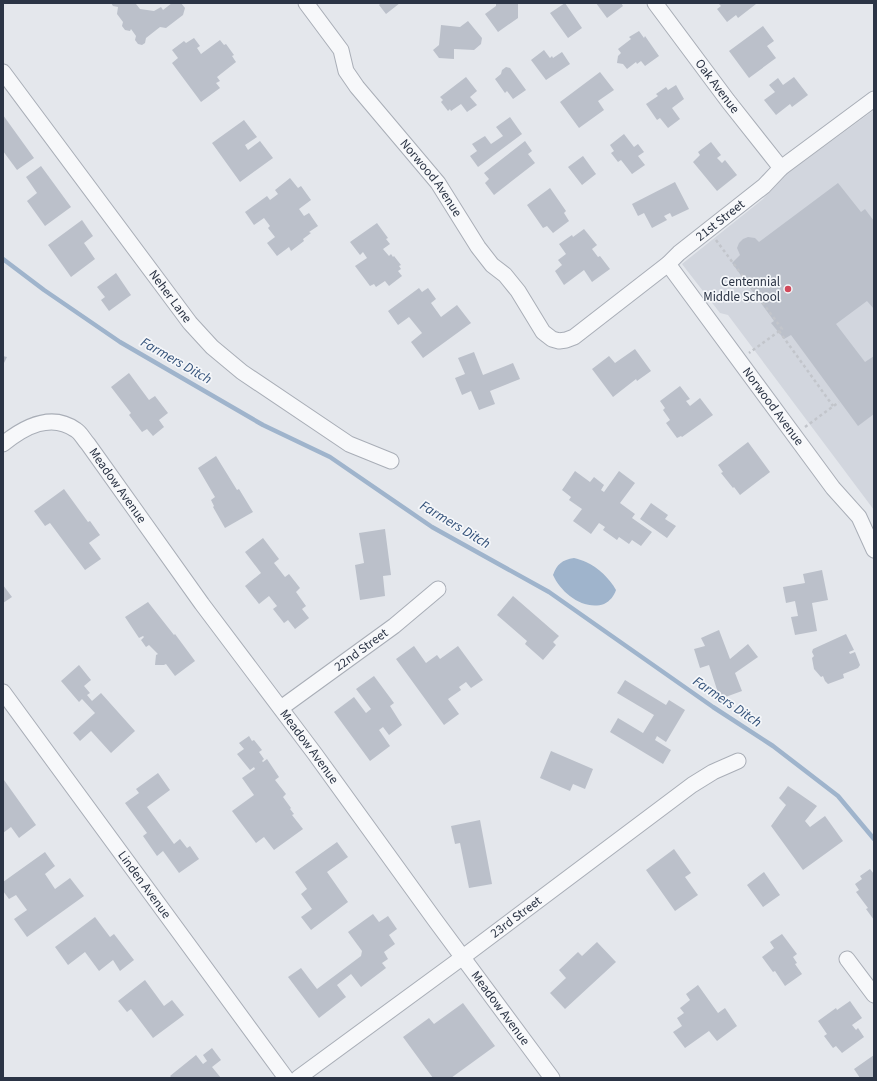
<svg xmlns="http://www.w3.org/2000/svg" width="877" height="1081" font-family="'Source Sans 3',sans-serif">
	<rect width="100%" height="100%" fill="#e4e7ec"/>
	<path fill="#d2d6de" d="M874,110V510L728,315L720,313L682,264L763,199L785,175Z"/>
	<path fill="#9fb4cc" d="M574,558C578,559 582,560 586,562C598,567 610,579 616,590C614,596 610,601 604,604C584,611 561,593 553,575C557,564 562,560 574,558Z"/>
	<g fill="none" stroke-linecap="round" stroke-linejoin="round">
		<path stroke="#9fb4cc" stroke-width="4.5" d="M3,259L44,290L120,342L263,425L330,457L432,527L549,592L713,707L773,746L838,796L874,839"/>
	</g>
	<path fill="#bbc0ca" d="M111,3H137L136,4L140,9L154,11L161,7L163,10L172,3H181L185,8L183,15L166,28L160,27L146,38L145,43L142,45L138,44L135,40L136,36L131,29L130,31L125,30L122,26L123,22L117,14L118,7L113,6Z
		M381,3H400L386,14L379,5Z
		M496,3H518V18L498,32L485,14L496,6Z
		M565,3L582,28L568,38L550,13Z
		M596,3H621L623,6L607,18Z
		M718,3H755L756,4L738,18L736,15L727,22L717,9L721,6Z
		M468,21L482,38L481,44L474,50L454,49V59L439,58L433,50L439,45L441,25L460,27Z
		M763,26L774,41L767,46L776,58L749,78L729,51Z
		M639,31L644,38L645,36L659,56L645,66L641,61L637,64L636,62L627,69L623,64L617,63L618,56L621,53L618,49L631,39L629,37Z
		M194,38L200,46L197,48L201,54L220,40L224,45L226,44L234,55L232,56L236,62L217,77L220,81L216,83L220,88L201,102L172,63L178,58L172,50L184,41L186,43Z
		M544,50L550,58L552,56L553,58L562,52L570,64L546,80L531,60Z
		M506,67L510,68L526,90L513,99L507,91L505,93L495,79L501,74L502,70Z
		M600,72L614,90L598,101L604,110L579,128L560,102Z
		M466,77L477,91L470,97L477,105L467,112L461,104L451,111L450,109L448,111L441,102L443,100L440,97Z
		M794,77L808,95L792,107L790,104L776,115L764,100L775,92L769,85L778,78L783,85Z
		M676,85L684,99L672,108L680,119L668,128L660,118L657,120L646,104L658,96L656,94L666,87L668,90Z
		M3,115L34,158L17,170L3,151Z
		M510,117L522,134L478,167L470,156L477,151L472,144L485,136L491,144L503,136L496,127Z
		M244,120L257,137L245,145L248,150L260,141L273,158L240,182L212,143Z
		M624,134L634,147L638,144L644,152L638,156L645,165L632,174L621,160L618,162L611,153L614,151L610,145Z
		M525,141L532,151L528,154L535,163L494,195L485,183L489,179L484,173Z
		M711,142L721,155L717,158L722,163L725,160L737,175L717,191L693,162L700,155L698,152Z
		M583,156L596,174L582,185L568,167Z
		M41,166L71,207L45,226L27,201L37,193L26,177Z
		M290,178L298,188L301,186L311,200L299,209L304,216L309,213L318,226L309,232L311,233L303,239L304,241L291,251L289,247L277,256L267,243L275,237L268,228L270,226L264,218L254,225L245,212L267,196L270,200L278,194L275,190Z
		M675,182L689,209L672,217L670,213L664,216L667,220L652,228L644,213L638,216L632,204Z
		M838,183L861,212L865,209L874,221V309L867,301L836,324L865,362L874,356V414L858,426L791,335L784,339L771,323L774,321L732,263L740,255L737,248L739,243L743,239L748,237L755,238L759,242Z
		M550,188L566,211L564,213L569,221L553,233L547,226L543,228L527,205Z
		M82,220L93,236L84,243L95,259L71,277L48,245Z
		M377,223L388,238L386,239L390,244L383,249L389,256L391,254L393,257L394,256L401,265L399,266L401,269L398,271L402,276L389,286L385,281L376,287L374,284L370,286L355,266L367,258L363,252L360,255L350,242Z
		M584,229L597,245L592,249L598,257L600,256L610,269L592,282L584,270L564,285L555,271L562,265L558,260L566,254L559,244L572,235L573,237Z
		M116,273L131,295L109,311L101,300L105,297L97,287Z
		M419,288L422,292L428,288L436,299L431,303L441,317L457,305L471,323L423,358L411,342L422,333L409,317L398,325L388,311Z
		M635,349L651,371L637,381L636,379L613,397L592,369L609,356L615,363Z
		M474,352L483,375L513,363L520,379L490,391L495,404L479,410L471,391L462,395L455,378L465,374L458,358Z
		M3,356L7,357L3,365Z
		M129,373L149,400L155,396L168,413L159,420L164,427L153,436L147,429L142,432L129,415L131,413L111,387Z
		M680,386L690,399L686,401L690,406L700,398L713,415L682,437L681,436L677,438L666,423L670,420L663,410L665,408L660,401Z
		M748,442L770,472L740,495L734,487L733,488L721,473L723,472L718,465Z
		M216,456L237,490L239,489L253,512L225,528L213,507L214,506L211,500L215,497L198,468Z
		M575,471L590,482L594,477L604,485L601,490L604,492L619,471L635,483L620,503L635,514L632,518L652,532L641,546L632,540L629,544L619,537L617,540L603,530L605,527L599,523L591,534L573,521L582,509L569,500L571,497L562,490Z
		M64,489L88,522L90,521L100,535L89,543L101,559L85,570L50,523L45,526L34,511Z
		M651,503L668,515L665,519L676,526L667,538L640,519Z
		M385,529L391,575L383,576L385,596L360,600L355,565L364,563L359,533Z
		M263,538L279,559L274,563L285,577L289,574L300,588L296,592L306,606L302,609L309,618L295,629L288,620L284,623L273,609L277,606L269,596L259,604L245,586L261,573L245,552Z
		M822,570L828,600L812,603L817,631L795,635L791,617L798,616L795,601L786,603L783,587L805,583L803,574Z
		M3,585L12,597L3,603Z
		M513,596L559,636L553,642L556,645L543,660L525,644L527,641L497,615Z
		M148,602L174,635L175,634L195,661L175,676L166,664L164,665H155L156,655L158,654L149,645L146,647L141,640L144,637L143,636L139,638L125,617Z
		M719,630L730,659L748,644L758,657L735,673L742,691L720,699L709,665L700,668L694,649L705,646L701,638Z
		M846,634L854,650L849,652L850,654L855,652L860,665L858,668L843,674L844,678L828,684L825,681L823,676L821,677L814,669L812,658L814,656L812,652L813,649Z
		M414,646L426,663L437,655L440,659L458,646L483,680L471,688L466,682L459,687L461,690L448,699L459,714L444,725L396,659Z
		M79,665L91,680L84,686L90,693L87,695L92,701L101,693L135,731L111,753L91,731L80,741L73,733L95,713L82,699L79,702L61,681Z
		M374,676L394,703L390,706L402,725L389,735L383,727L379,730L390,746L370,761L334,712L354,697L366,713L371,709L356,689Z
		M625,680L666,705L669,700L685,710L666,742L657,736L655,740L671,750L663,764L610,732L618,718L643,733L654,715L617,693Z
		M249,736L252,741L254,740L262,750L259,752L264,759L262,761L263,762L267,759L279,777L275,780L286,794L283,797L291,808L290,809L294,814L292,815L303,829L274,850L264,837L256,843L232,811L254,795L242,778L255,769L254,767L250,770L237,754L244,749L239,743Z
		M551,751L593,769L585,789L573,784L570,791L540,778Z
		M158,773L170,790L147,807L174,844L180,839L187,848L190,846L199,859L179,873L163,851L157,856L143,836L147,833L125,803L139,793L136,789Z
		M4,780L36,825L19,838L11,827L3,833V781Z
		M788,786L817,806L805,821L810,827L825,816L843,841L803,870L771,826L786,805L779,798Z
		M480,820L492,884L469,888L460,843L455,844L451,826Z
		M337,842L348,857L327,872L348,902L311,930L301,917L312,909L301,894L307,889L295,872Z
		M674,849L691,873L685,877L698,895L675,911L646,870Z
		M45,852L55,866L45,874L55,889L70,878L84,896L27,937L14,919L27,910L16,895L9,899L3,891V882Z
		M870,869L874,874V920L866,909L868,908L856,892L859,890L855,884L862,879L860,876Z
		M764,872L780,895L763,907L747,885Z
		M373,914L379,922L388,916L397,929L389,935L395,944L384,952L388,959L382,963L386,968L361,987L351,974L337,985L346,997L319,1018L288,977L301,968L317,989L361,956L362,951L348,932Z
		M95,917L110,937L114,934L134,960L120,971L113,960L99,971L85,952L68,965L55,947Z
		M782,934L797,954L793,957L797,963L795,964L802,974L785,986L775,971L773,972L762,957L774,948L770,942Z
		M597,942L616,962L565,1009L550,993L566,978L559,970L578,952L582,956Z
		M145,980L164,1006L172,1000L184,1015L153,1038L131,1009L127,1012L118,1001Z
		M698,985L718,1013L725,1008L737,1026L717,1041L709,1031L685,1048L673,1032L682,1026L677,1018L684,1013L680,1008L690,1000L686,994Z
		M850,1001L862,1018L852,1025L856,1030L858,1028L864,1037L842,1053L836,1046L833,1048L824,1036L827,1034L818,1021L836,1008L837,1010Z
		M463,1003L495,1046L451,1078H433L403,1037L429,1018L434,1024Z
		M212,1048L221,1060L212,1067L221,1078H172L170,1076L196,1055L203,1064L207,1061L203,1055Z
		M874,1055V1078H860L854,1069Z"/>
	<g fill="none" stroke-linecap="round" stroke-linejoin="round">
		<g stroke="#a9aeb7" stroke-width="17">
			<g id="minor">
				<path id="s1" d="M306,3L341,50L346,71L357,87L438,183L478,247L492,265L505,275L518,291L543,332L552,339L559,341L566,340L574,337L668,264L679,253L764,186L781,168L874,99"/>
				<path id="s2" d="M655,3L728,101L781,168"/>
				<path id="s3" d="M3,72L190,323L212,347L242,372L349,444L391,461"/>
				<path id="s4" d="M668,264L833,488L859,517L874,550"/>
				<path id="s5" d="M3,444C24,427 51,412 76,430C81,433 84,440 88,444L202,604L315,754L435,920L552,1078"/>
				<path id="s6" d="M3,692L286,1078"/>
				<path id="s7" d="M281,708L394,626L438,589"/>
				<path d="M847,959L874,995"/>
				<path id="s8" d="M298,1078L463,957L692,785L713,772L738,761"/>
			</g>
		</g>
		<path stroke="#c2c5cb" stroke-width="2.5" stroke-dasharray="3 3" stroke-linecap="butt" d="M716,240L782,329L749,353
			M779,331L833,406
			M805,427L839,402"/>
		<use href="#minor" stroke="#f7f8fa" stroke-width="15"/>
	</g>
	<circle fill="#d1495b" stroke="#f4f6f9" stroke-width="1.5" cx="788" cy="289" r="4"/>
	<g text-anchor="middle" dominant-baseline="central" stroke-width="3.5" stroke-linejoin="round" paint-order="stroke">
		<g font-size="13" fill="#2b3445" stroke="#f4f6f9">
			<text stroke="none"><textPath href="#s2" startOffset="104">Oak Avenue</textPath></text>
			<text stroke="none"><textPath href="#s1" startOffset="217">Norwood Avenue</textPath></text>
			<text stroke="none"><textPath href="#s1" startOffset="630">21st Street</textPath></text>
			<text stroke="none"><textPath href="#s3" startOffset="280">Neher Lane</textPath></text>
			<text stroke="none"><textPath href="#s4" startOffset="177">Norwood Avenue</textPath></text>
			<text stroke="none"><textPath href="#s5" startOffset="150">Meadow Avenue</textPath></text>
			<text stroke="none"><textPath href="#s7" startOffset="99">22nd Street</textPath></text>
			<text stroke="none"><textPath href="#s5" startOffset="474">Meadow Avenue</textPath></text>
			<text stroke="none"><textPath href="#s6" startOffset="239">Linden Avenue</textPath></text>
			<text stroke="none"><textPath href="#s8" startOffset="271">23rd Street</textPath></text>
			<text stroke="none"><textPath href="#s5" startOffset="798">Meadow Avenue</textPath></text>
		</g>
		<g font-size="13" fill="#2b3445" stroke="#f4f6f9" text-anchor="end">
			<text x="780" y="282">Centennial<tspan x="780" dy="15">Middle School</tspan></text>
		</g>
		<g font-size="14" font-style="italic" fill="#34527a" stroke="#f4f6f9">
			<text transform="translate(176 361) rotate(30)">Farmers Ditch</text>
			<text transform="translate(455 525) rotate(31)">Farmers Ditch</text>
			<text transform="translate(727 702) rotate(34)">Farmers Ditch</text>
		</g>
	</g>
	<rect width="877" height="1081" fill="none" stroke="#2b3445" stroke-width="8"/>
</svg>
